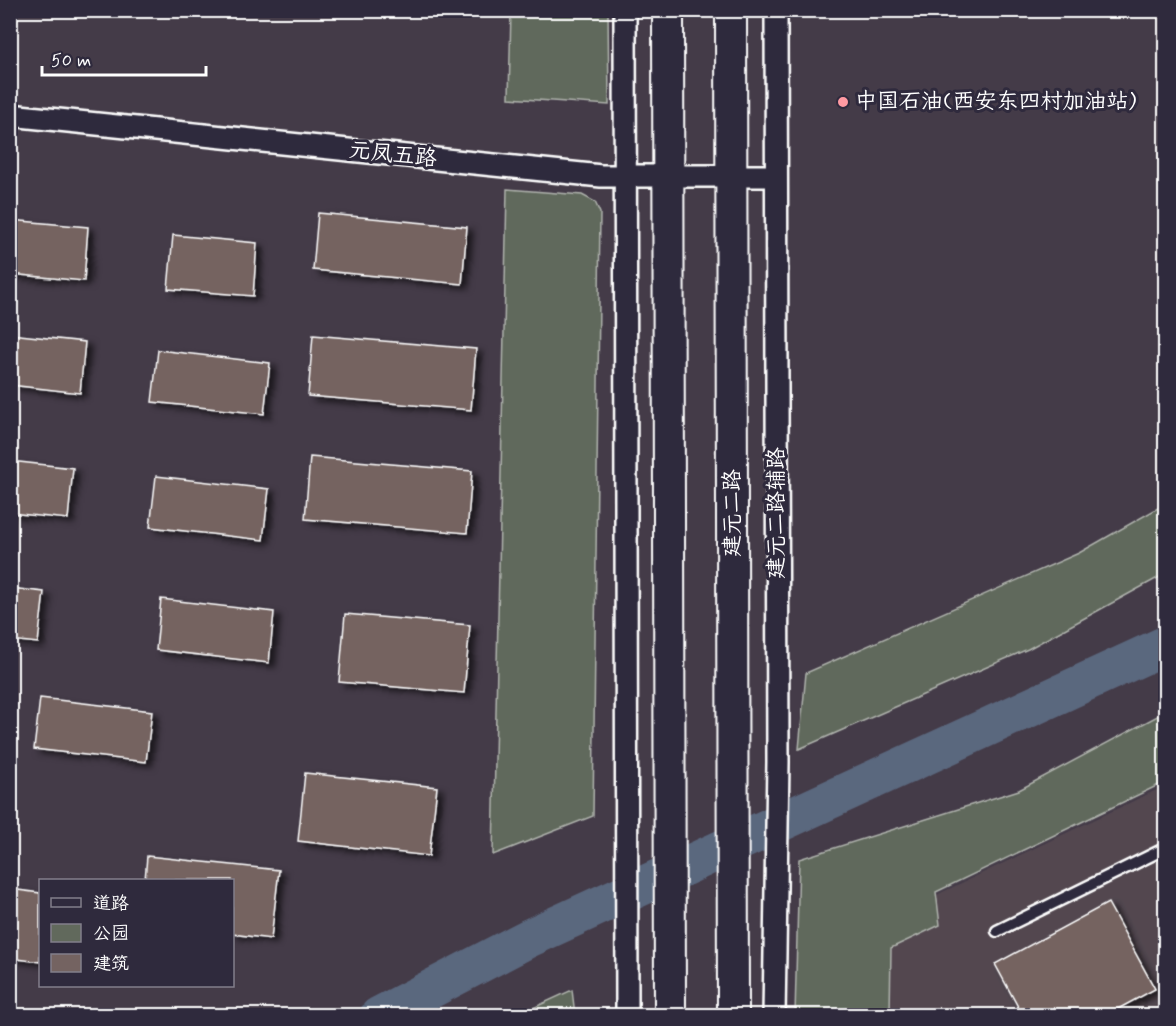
<svg xmlns="http://www.w3.org/2000/svg" width="1176" height="1026" font-family="Mynerve,'LXGW WenKai TC',sans-serif">
	<defs>
		<filter id="shadow"><feDropShadow dx="6" dy="4" stdDeviation="3" flood-color="#0009"/></filter>
	</defs>
	<rect width="100%" height="100%" fill="#443b48"/>
	<filter id="ink" filterUnits="userSpaceOnUse"><feTurbulence type="fractalNoise" baseFrequency=".0167" numOctaves="2"/><feDisplacementMap in="SourceGraphic" scale="12" xChannelSelector="R" yChannelSelector="G"/><feConvolveMatrix kernelMatrix="1 2 1 2 8 2 1 2 1" color-interpolation-filters="sRGB"/></filter>
	<g filter="url(#ink)">
		<path fill="#524750" d="M1165,786V1015H888V918Z"/>
		<path fill="#61695c" stroke="#b0b4ae" stroke-width="1.5" d="M511,11H608L609,105L509,98Z
			M507,189L582,195L595,202L600,213L593,816L493,855Z
			M1165,504V574L1028,649L799,749L806,673L1079,553Z
			M1165,712V782L936,892L940,925L891,948L890,1015H795L799,859L1019,790Z
			M572,990L575,1015H518Z"/>
		<g fill="none" stroke-linecap="round" stroke-linejoin="round">
			<path stroke="#5a677e" stroke-width="39" d="M379,1016L529,938L1166,645"/>
		</g>
		<path fill="#746361" stroke="#fff" stroke-width="1.5" filter="url(#shadow)" d="M318,213L467,227L462,284L313,270Z
			M10,220L88,227L84,281L10,274Z
			M173,235L257,243L253,296L168,289Z
			M10,334L85,342L80,393L10,385Z
			M313,335L476,349L471,410L308,396Z
			M158,350L270,363L264,414L152,402Z
			M310,457L472,471L467,533L305,519Z
			M10,461L73,468L68,519L10,513Z
			M156,476L269,489L263,540L150,527Z
			M10,588L44,592L38,643L10,640Z
			M161,599L274,612L269,663L156,650Z
			M345,614L470,625L464,693L339,682Z
			M40,698L152,711L146,762L34,749Z
			M305,773L437,787L429,856L298,841Z
			M147,856L279,870L271,939L232,934V880H145Z
			M10,889L40,893V962L10,958Z
			M1108,903L1155,989L1105,1016H1023L995,964Z"/>
		<g fill="none" stroke-linecap="round" stroke-linejoin="round">
			<g stroke="#fff" stroke-width="15">
				<path id="lane" d="M997,931L1166,848"/>
			</g>
			<g stroke="#fff" stroke-width="26">
				<path id="street" d="M625,10L627,1016
					M10,115L601,176H776
					M774,1016L778,762L776,10"/>
			</g>
			<g stroke="#fff" stroke-width="34">
				<path id="secondary" d="M668,10L670,1016
					M731,10L733,1016"/>
			</g>
			<use href="#lane" stroke="#2f2a3d" stroke-width="10"/>
			<use href="#street" stroke="#2f2a3d" stroke-width="21"/>
			<use href="#secondary" stroke="#2f2a3d" stroke-width="30"/>
		</g>
	</g>
	<circle fill="#ff9aa2" stroke="#2f2a3d" stroke-width="2" cx="843" cy="102" r="6"/>
	<g text-anchor="middle" dominant-baseline="central" stroke-width="6" stroke-linejoin="round" paint-order="stroke">
		<g font-size="22" fill="#fff" stroke="#2f2a3d" text-anchor="start">
			<text x="855" y="102">中国石油(西安东四村加油站)</text>
		</g>
		<g font-size="22" fill="#fff" stroke="#2f2a3d">
			<text transform="translate(393 155) rotate(6)">元凤五路</text>
			<text transform="translate(733 513) rotate(-90)">建元二路</text>
			<text transform="translate(777 513) rotate(-90)">建元二路辅路</text>
		</g>
	</g>
	<rect width="1176" height="1026" fill="none" stroke="#2f2a3d" stroke-width="36"/>
	<rect x="18" y="18" width="1140" height="990" fill="none" stroke="#fff" stroke-width="2" filter="url(#ink)"/>
	<rect x="39" y="879" width="195" height="108" fill="#2f2a3d" stroke="#827f8b" stroke-width="1.5"/>
	<rect x="51" y="898" width="30" height="9" fill="#2f2a3d" stroke="#827f8b" stroke-width="1.5"/>
	<text x="93" y="909" font-size="18" fill="#ffffff">道路</text>
	<rect x="51" y="924" width="30" height="18" fill="#61695c" stroke="#827f8b" stroke-width="1.5"/>
	<text x="93" y="939" font-size="18" fill="#ffffff">公园</text>
	<rect x="51" y="954" width="30" height="18" fill="#746361" stroke="#827f8b" stroke-width="1.5"/>
	<text x="93" y="969" font-size="18" fill="#ffffff">建筑</text>
	<path d="M42 66v9h164v-9" fill="none" stroke="#ffffff" stroke-width="3"/>
	<text x="51" y="66" font-size="18" fill="#ffffff" stroke="#2f2a3d" stroke-width="4.5" paint-order="stroke">50 m</text>
</svg>
